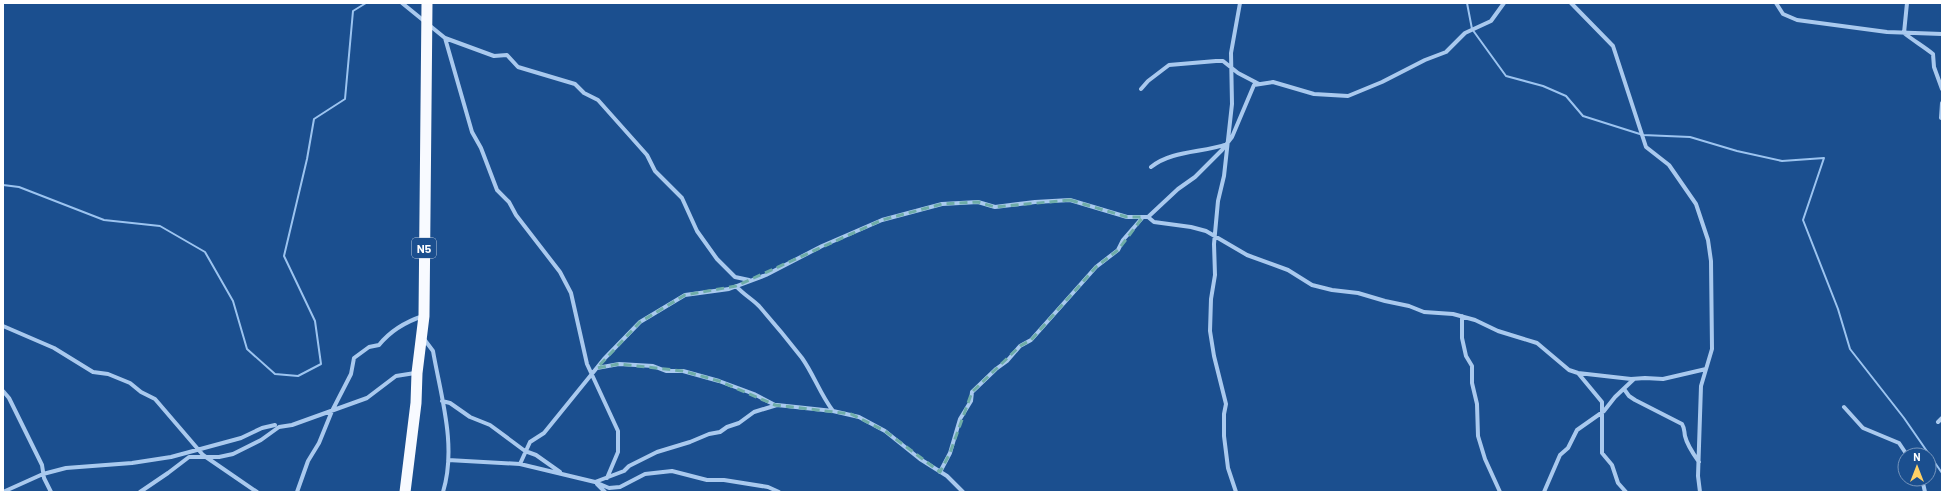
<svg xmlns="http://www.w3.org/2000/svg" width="1945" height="495" font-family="Barlow,sans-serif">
	<rect width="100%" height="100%" fill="#1b4f8f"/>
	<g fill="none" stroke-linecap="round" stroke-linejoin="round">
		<path stroke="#9cc4f0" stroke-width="2" d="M1467,3L1472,29L1506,76L1543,86L1566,96L1583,116L1643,135L1690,137L1737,151L1782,161L1824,158L1803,220L1838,309L1850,349L1904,418L1942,473
			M3,185L19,187L104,220L160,226L205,252L233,301L247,349L275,374L298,376L321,364L315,321L284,256L307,159L314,119L345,99L353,11L366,3"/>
		<path stroke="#a9c9ee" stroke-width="4" d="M402,3L445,38L494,56L507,55L518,67L575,84L584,93L598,100L647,155L655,171L682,198L697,231L717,259L735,277L749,280
			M1571,3L1613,46L1646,147L1669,165L1696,204L1708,240L1711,261L1712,349L1701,386L1698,476L1700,492
			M1776,3L1783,14L1797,20L1887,32L1942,34
			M1907,3L1904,33C1914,41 1923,46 1933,54L1934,67L1942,89
			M445,38L472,132L481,148L497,190L509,202L516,215L560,272L571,293L587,364L618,431V452L607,478
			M1141,89L1148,81L1169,65L1216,61H1223L1238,73L1259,84
			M1941,118L1942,103
			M1151,167C1172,150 1203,153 1227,144
			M1148,217L1154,222L1191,227L1206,231L1247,255L1288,270L1312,285L1332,290L1358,293L1385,301L1409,306L1424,312L1453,314L1475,320L1498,331L1537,343L1569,370L1578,373L1631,379L1645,378L1663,379L1706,369
			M736,286C743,294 752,299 759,306C774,323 788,340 802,358C814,375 820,394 833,411
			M1462,316V338L1466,356L1472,366V383L1477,404L1478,436L1485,459L1500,492
			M3,326L54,348L93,372L108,374L130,383L141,392L155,399L203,455L257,492
			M424,339L433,351C441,397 457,446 443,492
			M597,368L619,364L653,366L666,371H683L719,381L754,394L775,405
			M1578,373L1602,402V453L1612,465L1618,483L1626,492
			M1624,389L1629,396L1635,400L1682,424C1685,429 1684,431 1685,436C1687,445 1694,455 1699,462
			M3,391L9,398L42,465L44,478L51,492
			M442,401L450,403L470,417L490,425L525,451L536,455L560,472
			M1844,407L1863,428L1899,443L1907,455
			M1938,422L1942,418
			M448,460L520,464L595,482L624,471L629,466L657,452L690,442L709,434L720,432L727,427L739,423L754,412L777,405L833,411L859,417L885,431L920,459L947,476L963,492
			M520,464L530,442L544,433L604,359L640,322L685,295L729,289L766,275L822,246L882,220L942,204L978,202L995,207L1035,202L1070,200L1127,217H1148L1178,189L1195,177L1222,150L1232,137L1254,85L1273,82L1314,94L1348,96L1382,82L1425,60L1446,52L1465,33L1491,21L1504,3
			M940,472L950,453L960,419L971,401L972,392L996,369L1007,361L1020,346L1031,340L1096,267L1118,250L1123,240L1143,217
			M1922,479L1925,492
			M595,482L609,488L620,487L645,474L672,471L707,480H724L768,487L779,492
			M597,484L605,492
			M3,492L43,474L66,468L132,463L171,457L241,438L262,428L275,425
			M140,492L168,473L189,457H219L233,454L261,440L279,427L292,425L367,398L396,376L415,373
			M297,492L308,461L319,443L332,411L351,374L354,358L369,347L379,345C391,330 405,322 423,316
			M1236,492L1228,468L1224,436V414L1226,404L1214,356L1210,331L1211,299L1215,275L1214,244L1218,201L1224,176L1232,104L1231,53L1240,3
			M1544,492L1560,455L1568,448L1577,430L1604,411L1615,397L1634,379"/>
		<path stroke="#f8faff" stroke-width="11" d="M405,492L416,403L417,373L424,316L427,3"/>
	</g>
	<path fill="none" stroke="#6fada8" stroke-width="3" stroke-dasharray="8 5" stroke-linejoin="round" d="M1070,200L1127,217H1143L1118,250L1096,267L1031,340L1020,346L972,392L950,453L940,472L885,431L851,414L775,405L719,381L683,371L619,364L597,368L640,322L685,295L736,286L882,220L942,204L978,202L995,207Z"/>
	<g text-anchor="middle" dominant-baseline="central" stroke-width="4" stroke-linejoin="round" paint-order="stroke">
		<rect fill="#1b4f8f" stroke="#bbcadd" stroke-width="1" x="412" y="238" width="24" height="20" rx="3"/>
		<g font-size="12" font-weight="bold" fill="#fff">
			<text x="424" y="248">N5</text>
		</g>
	</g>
	<rect width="1945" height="495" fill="none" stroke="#ffffff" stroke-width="8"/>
	<g transform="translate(1917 467)"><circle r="19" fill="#1b4f8f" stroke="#7695bc"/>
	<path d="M0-3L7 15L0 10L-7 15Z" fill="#ffd166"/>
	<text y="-6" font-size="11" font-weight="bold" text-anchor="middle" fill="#ffffff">N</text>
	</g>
</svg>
